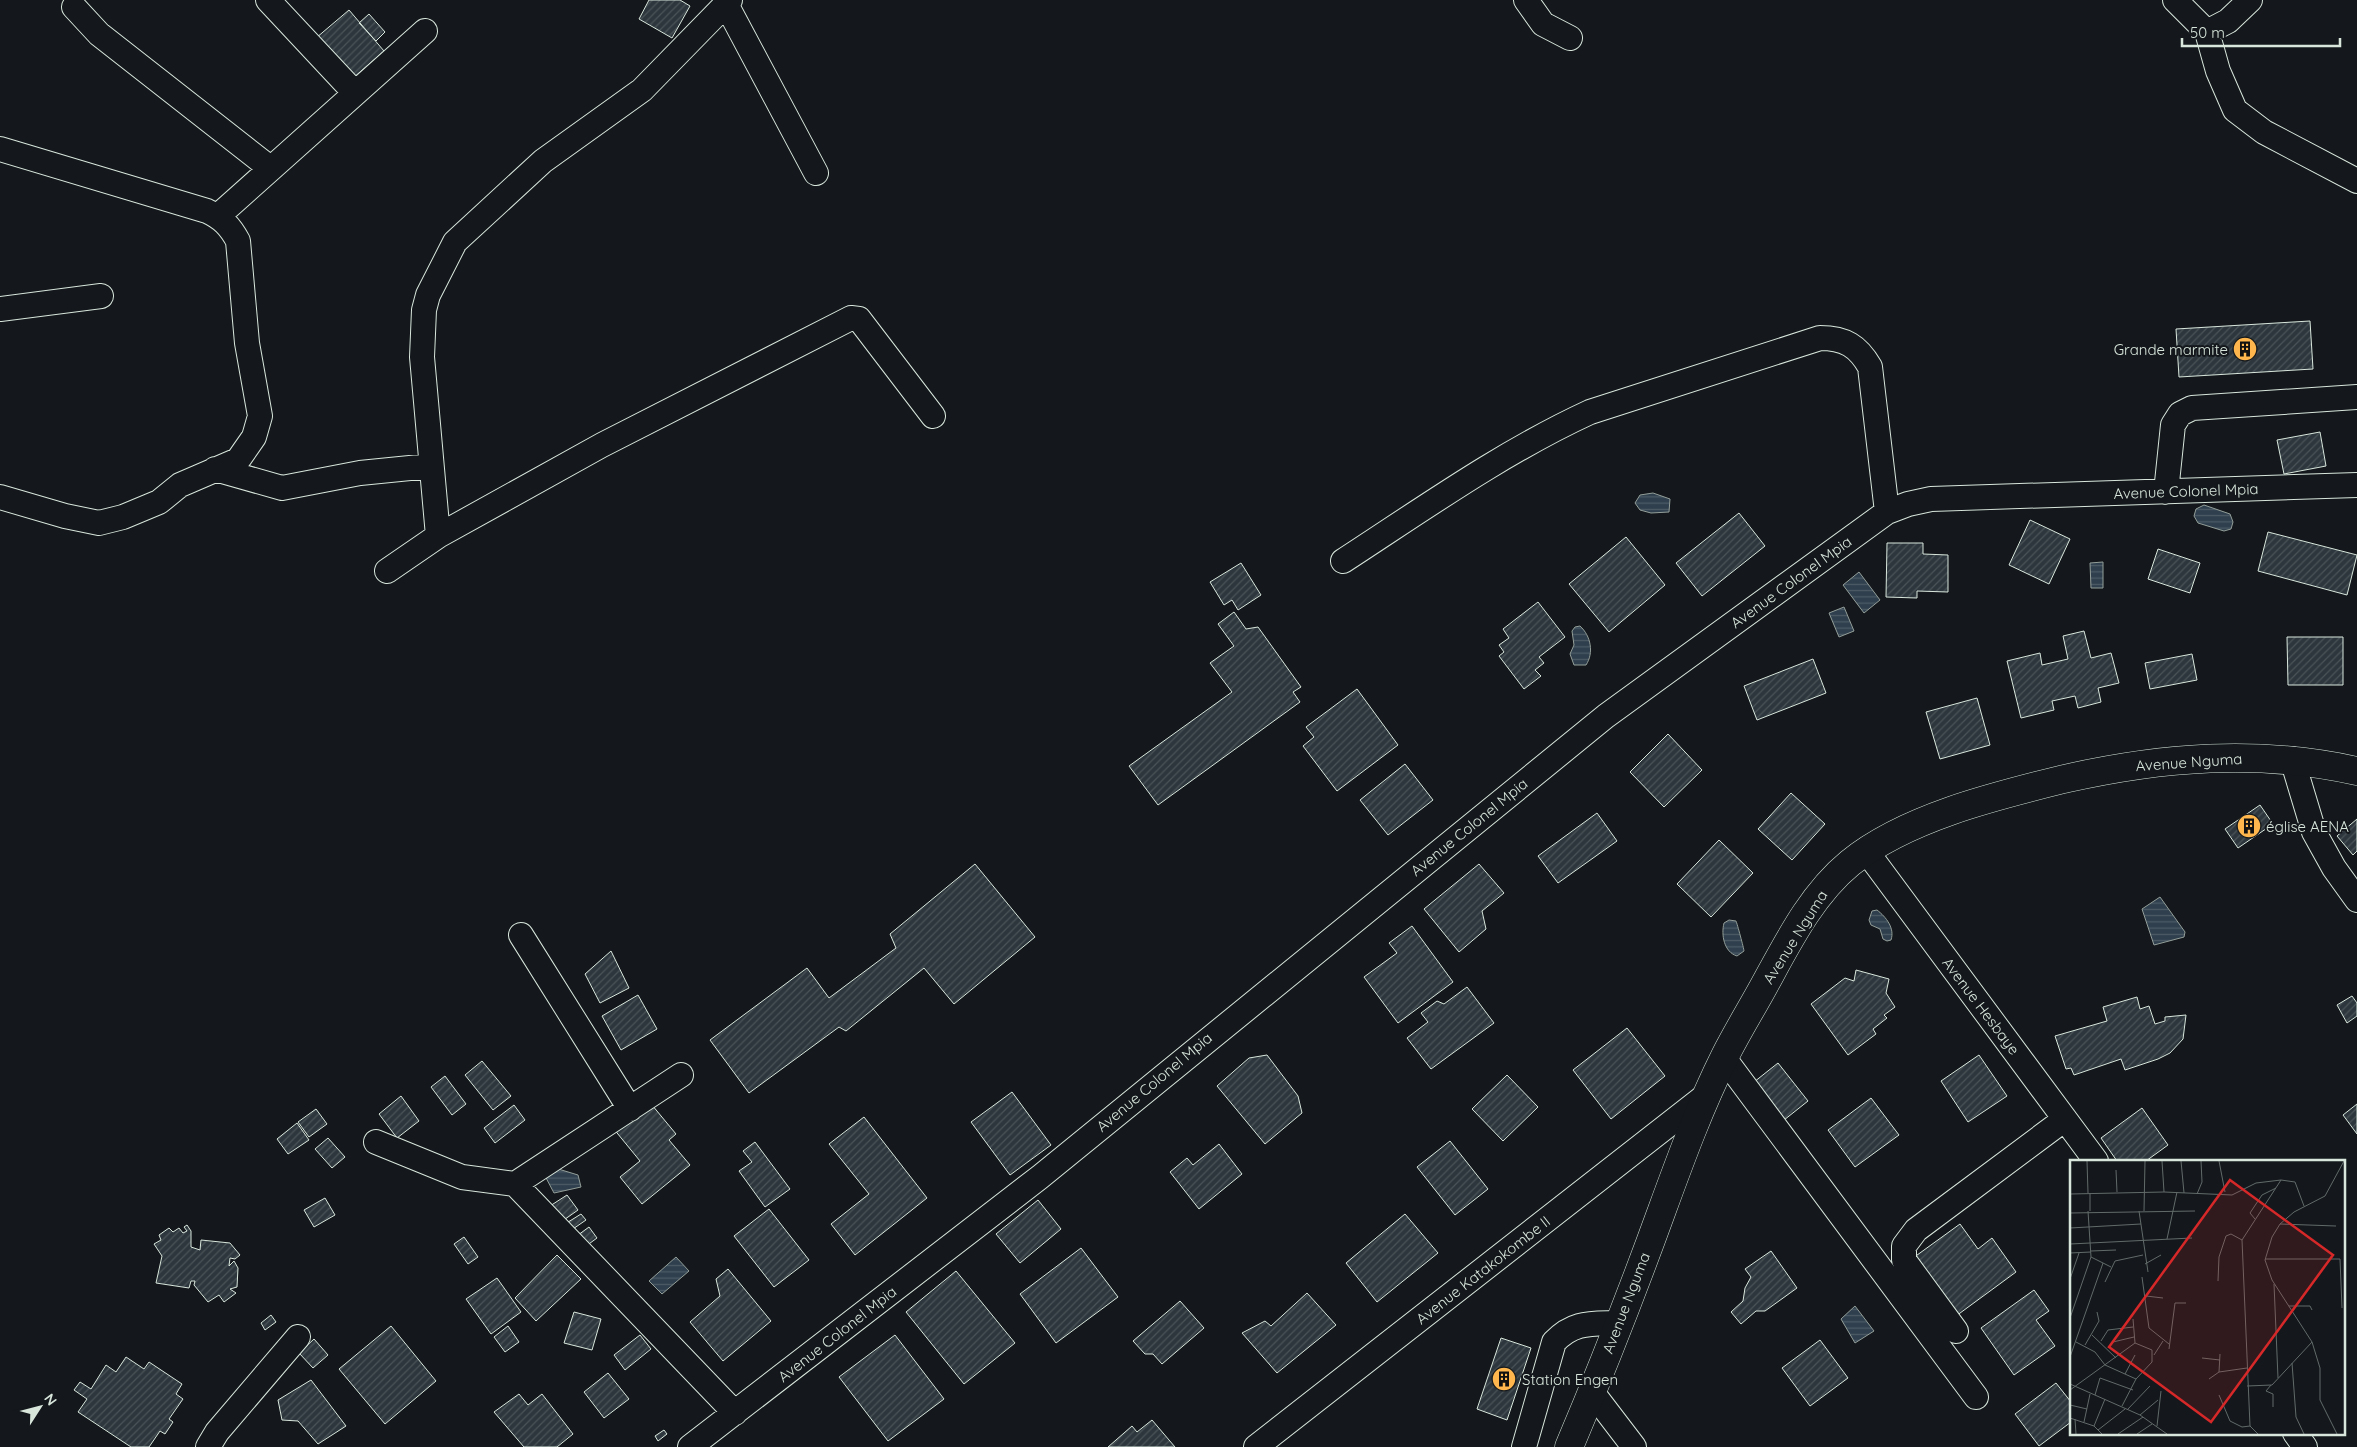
<svg xmlns="http://www.w3.org/2000/svg" width="2357" height="1447" font-family="Quicksand,sans-serif">
	<defs>
		<pattern id="water-rules" width="6" height="5" patternUnits="userSpaceOnUse" patternTransform="scale(1.25)"><rect width="6" height="5" fill="#2f3f4d"/><path d="M0 2.5h6" fill="none" stroke="#4c5b66"/></pattern>
		<pattern id="building-hatch" width="6" height="6" patternUnits="userSpaceOnUse" patternTransform="scale(1.25)"><rect width="6" height="6" fill="#2c363c"/><path d="M-1 1l2-2M0 6l6-6M5 7l2-2" fill="none" stroke="#4a5358"/></pattern>
	</defs>
	<rect width="100%" height="100%" fill="#14181c"/>
	<path fill="url(#water-rules)" stroke="#939e99" d="M1653,493L1670,499L1669,512L1651,513L1640,510L1635,503L1640,495Z
		M2204,505L2230,514L2233,522L2231,529L2224,531L2198,523L2194,516L2196,509Z
		M2103,562V588H2091L2090,563Z
		M1859,572L1880,600L1864,613L1843,585Z
		M1844,607L1854,631L1839,637L1829,613Z
		M1580,626C1591,636 1594,653 1586,665H1574L1570,654L1574,645L1572,631L1575,627Z
		M2160,897L2185,932L2184,937L2154,945L2142,909Z
		M1877,910C1886,917 1895,928 1891,940L1887,941L1883,939L1880,929L1871,925L1869,920L1872,911Z
		M1729,920L1736,921C1737,923 1744,949 1744,951L1737,956C1724,952 1721,935 1724,923Z
		M555,1168L578,1175L581,1187L554,1193L544,1174Z
		M676,1257L689,1271L662,1294L649,1281Z
		M1855,1306L1874,1331L1855,1343L1841,1319Z"/>
	<path fill="url(#building-hatch)" stroke="#d8e6dc" d="M649,0H680L690,6L672,38L639,19Z
		M349,10L384,51L352,79L316,38Z
		M369,14L385,32L376,41L359,23Z
		M2310,321L2313,369L2179,377L2176,329Z
		M2320,432L2326,466L2284,474L2277,440Z
		M1739,513L1765,546L1702,596L1676,563Z
		M2030,520L2070,539L2049,584L2009,565Z
		M2268,532L2357,555L2347,595L2258,571Z
		M1626,537L1665,585L1609,632L1569,584Z
		M1887,543H1923V554L1948,555V592L1917,591V598L1886,597Z
		M2158,549L2200,563L2190,593L2148,579Z
		M1241,563L1261,595L1238,610L1232,600L1224,605L1210,582Z
		M1538,602L1565,637L1539,657L1544,663L1535,670L1541,676L1524,689L1499,656L1504,652L1499,645L1509,638L1503,629Z
		M1234,612L1246,629L1258,627L1301,687L1293,692L1300,702L1158,805L1129,766L1232,692L1210,663L1234,646L1218,624Z
		M2084,631L2091,658L2111,653L2119,683L2098,688L2101,702L2078,708L2075,696L2052,701L2054,710L2021,718L2007,661L2040,653L2042,665L2068,659L2063,636Z
		M2287,637H2343V685H2288Z
		M2192,654L2197,680L2150,689L2145,663Z
		M1813,659L1826,693L1757,720L1744,686Z
		M1357,689L1398,745L1337,791L1303,746L1314,737L1306,727Z
		M1977,698L1990,745L1940,759L1926,712Z
		M1668,734L1702,770L1664,807L1630,772Z
		M1405,764L1433,800L1388,835L1360,800Z
		M1791,793L1825,824L1792,860L1758,829Z
		M2260,805L2273,824L2238,848L2225,829Z
		M1597,813L1617,841L1558,883L1538,856Z
		M2357,819V851L2353,855L2337,836Z
		M1719,840L1753,873L1711,917L1677,884Z
		M975,864L1035,937L954,1004L924,968L846,1031L839,1027L749,1093L710,1040L807,968L829,998L896,948L890,934Z
		M1479,864L1504,893L1482,911L1486,929L1459,952L1424,909Z
		M1412,926L1453,982L1398,1023L1364,977L1397,953L1389,943Z
		M611,951L629,988L600,1003L585,974Z
		M1856,970L1889,979L1886,993L1895,1007L1884,1015L1887,1018L1873,1029L1876,1034L1848,1055L1811,1004L1845,978L1854,981Z
		M1467,987L1494,1023L1431,1069L1407,1038L1428,1022L1421,1013L1437,1001L1444,1004Z
		M638,995L657,1029L621,1050L602,1016Z
		M2352,996L2357,1003V1016L2347,1023L2337,1005Z
		M2137,997L2140,1009L2149,1006L2155,1024L2165,1021V1017L2186,1015L2183,1039L2170,1053L2158,1059L2125,1070L2121,1059L2074,1075L2071,1068L2066,1069L2055,1036L2107,1021L2103,1007Z
		M1627,1028L1665,1076L1611,1119L1573,1070Z
		M1267,1055L1298,1096L1302,1113L1265,1144L1217,1086L1249,1058Z
		M1979,1055L2007,1096L1968,1122L1941,1081Z
		M482,1061L511,1096L493,1110L465,1075Z
		M1778,1063L1808,1101L1779,1124L1749,1086Z
		M1507,1075L1538,1107L1503,1141L1472,1109Z
		M445,1076L466,1104L452,1115L431,1087Z
		M1012,1092L1051,1145L1010,1175L971,1122Z
		M401,1096L419,1121L397,1138L379,1114Z
		M1871,1098L1899,1135L1855,1167L1828,1130Z
		M647,1099L676,1134L669,1140L690,1165L642,1204L620,1177L640,1161L613,1128Z
		M2357,1104V1134L2343,1115Z
		M514,1105L525,1120L495,1143L484,1128Z
		M2142,1108L2168,1145L2146,1161H2117L2101,1138Z
		M316,1109L327,1124L309,1137L298,1122Z
		M864,1117L927,1198L855,1255L831,1224L869,1194L829,1144Z
		M297,1123L309,1140L288,1154L277,1139Z
		M328,1138L345,1157L332,1168L315,1149Z
		M1450,1141L1488,1189L1455,1215L1417,1167Z
		M755,1142L790,1189L765,1207L739,1171L752,1162L743,1151Z
		M1219,1144L1242,1174L1199,1209L1170,1172L1187,1158L1193,1165Z
		M567,1195L578,1210L561,1222L550,1206Z
		M325,1198L335,1215L314,1227L304,1210Z
		M1038,1200L1061,1229L1020,1263L996,1234Z
		M769,1209L809,1260L774,1287L734,1236Z
		M581,1214L586,1220L570,1231L565,1224Z
		M1405,1214L1438,1253L1377,1302L1346,1263Z
		M1960,1224L1978,1249L1992,1238L2016,1272L1956,1316L1913,1258Z
		M187,1225L191,1231V1247L200,1250L201,1240L230,1243L240,1255L235,1259L230,1258L229,1266L234,1261L238,1268L237,1287L230,1289L236,1293L224,1302L219,1295L208,1302L194,1285L195,1281H191L189,1288L156,1283L162,1256L154,1244L161,1240L159,1235L169,1228L173,1232L179,1228L183,1233L187,1231L184,1227Z
		M589,1227L597,1238L582,1249L574,1238Z
		M464,1237L478,1257L468,1264L454,1244Z
		M1081,1248L1118,1297L1056,1343L1020,1294Z
		M1771,1251L1797,1288L1765,1311H1756L1741,1324L1731,1312L1743,1301L1745,1288L1751,1277L1745,1269Z
		M557,1255L581,1279L536,1321L515,1298Z
		M728,1269L771,1321L723,1361L690,1322L720,1296L716,1279Z
		M956,1271L1015,1343L964,1384L906,1312Z
		M497,1278L521,1312L491,1334L466,1299Z
		M2034,1290L2049,1311L2036,1320L2055,1346L2014,1375L1981,1328Z
		M1307,1293L1336,1325L1277,1373L1242,1333L1265,1321L1271,1326Z
		M1180,1301L1204,1328L1162,1364L1153,1354H1145L1133,1341Z
		M574,1312L601,1319L592,1350L564,1343Z
		M271,1315L276,1322L265,1330L261,1323Z
		M391,1326L436,1381L385,1424L339,1369Z
		M508,1326L519,1342L505,1352L494,1337Z
		M640,1335L651,1349L625,1370L614,1355Z
		M895,1335L944,1399L888,1441L839,1377Z
		M1501,1338L1531,1348L1507,1420L1477,1409Z
		M314,1339L328,1355L313,1368L299,1353Z
		M1820,1340L1848,1378L1810,1406L1782,1368Z
		M126,1357L144,1369L149,1362L182,1384L176,1394L183,1399L169,1419L173,1422L165,1434L160,1431L149,1447H131L78,1412L87,1399L74,1390L80,1382L91,1389L106,1365L116,1372Z
		M608,1373L629,1399L604,1418L584,1392Z
		M311,1380L346,1426L318,1444L298,1421L282,1420L278,1400Z
		M2056,1383L2071,1402V1422L2039,1446L2015,1414Z
		M519,1394L528,1405L542,1394L573,1434L557,1447H524L494,1412Z
		M1152,1420L1175,1447H1108L1132,1426L1137,1432Z
		M664,1430L667,1434L658,1441L655,1436Z"/>
	<g fill="none" stroke-linecap="round" stroke-linejoin="round">
		<g stroke="#d8e6dc" stroke-width="26">
			<path id="minor" d="M268,0L355,93
				M1526,0L1543,24L1570,38
				M2175,0L2207,32L2218,71L2235,110L2264,132L2357,181
				M726,4L816,173
				M74,7L99,34L270,168
				M2207,32L2228,21L2250,0
				M0,149L207,211C222,218 230,226 238,241L247,343L260,416L254,437L238,460L180,485L159,502L123,517L99,523L65,516L0,497
				M218,216L425,31
				M0,309L101,296
				M215,469L282,488L360,473L430,466
				M2166,492L2173,425L2180,414L2192,408L2357,397
				M438,536L422,357L424,310L428,295L455,242L543,161L642,90L730,0
				M1343,561C1423,509 1503,452 1590,412L1820,338C1845,338 1858,346 1870,367L1887,512
				M387,571L438,536L602,445L851,318L859,319L933,416
				M2292,759L2314,832L2334,868L2357,900
				M1867,852L2096,1161
				M521,935L630,1109
				M1724,1058L1976,1397
				M376,1142L462,1177L515,1184L681,1075
				M515,1184L735,1413
				M1956,1331L1904,1260V1246L1916,1230L2065,1119
				M1592,1392L1634,1447
				M2295,1433L2305,1447
				M208,1447L217,1432L298,1337
				M690,1447L1040,1177L1606,716L1887,512L1908,504L1931,499L2357,485
				M1256,1447L1709,1093
				M1524,1447L1554,1342C1574,1321 1591,1324 1618,1323"/>
		</g>
		<g stroke="#d8e6dc" stroke-width="29">
			<path id="major" d="M1569,1447C1602,1369 1633,1290 1662,1210C1681,1158 1700,1106 1725,1056C1737,1032 1752,1008 1765,984C1788,942 1812,894 1850,863C1905,818 1995,796 2064,779C2161,757 2258,749 2357,771"/>
		</g>
		<use href="#minor" stroke="#14181c" stroke-width="24"/>
		<use href="#major" stroke="#14181c" stroke-width="28"/>
	</g>
	<defs>
		<g id="building-disc" transform="scale(1.25)"><circle r="9.5" fill="#ffb74d" stroke="#14181c"/><path d="M-4-6H4V6H1V3H-1V6H-4ZM-2.5-4.3h1.7v1.8h-1.7ZM.8-4.3h1.7v1.8H.8ZM-2.5-1h1.7V.8h-1.7ZM.8-1h1.7V.8H.8Z" fill="#111"/></g>
	</defs>
	<g fill-rule="evenodd">
		<use href="#building-disc" x="2245" y="349"/>
		<use href="#building-disc" x="2249" y="826"/>
		<use href="#building-disc" x="1504" y="1379"/>
	</g>
	<g text-anchor="middle" dominant-baseline="central" stroke-width="4" stroke-linejoin="round" paint-order="stroke">
		<g font-size="15" fill="#d8e6dc" stroke="#14181c" text-anchor="start">
			<text x="2228" y="349" text-anchor="end">Grande marmite</text>
			<text x="2266" y="826">église AENA</text>
			<text x="1522" y="1379">Station Engen</text>
		</g>
		<g font-size="15" fill="#d8e6dc" stroke="#14181c">
			<text transform="translate(2186 491) rotate(-2)">Avenue Colonel Mpia</text>
			<text transform="translate(1791 582) rotate(-36)">Avenue Colonel Mpia</text>
			<text transform="translate(2189 762) rotate(-4)">Avenue Nguma</text>
			<text transform="translate(1469 827) rotate(-39)">Avenue Colonel Mpia</text>
			<text transform="translate(1795 937) rotate(-58)">Avenue Nguma</text>
			<text transform="translate(1981 1006) rotate(53)">Avenue Hesbaye</text>
			<text transform="translate(1154 1082) rotate(-40)">Avenue Colonel Mpia</text>
			<text transform="translate(1483 1270) rotate(-38)">Avenue Katakokombe II</text>
			<text transform="translate(1626 1303) rotate(-69)">Avenue Nguma</text>
			<text transform="translate(837 1334) rotate(-38)">Avenue Colonel Mpia</text>
		</g>
	</g>
	<g transform="translate(2070 1160)">
		<rect width="275" height="275" fill="#14181c"/>
		<path fill="none" stroke="#626a69" stroke-width="1" d="M17,1L18,33M92,1L94,32M111,1L114,33M149,1L155,32M46,10L47,32M20,33V51M0,34L94,32L162,35L186,23L211,20L225,22L234,46M127,34L132,22L131,1M69,51L78,112M74,51L75,1M0,53L125,51M185,59L180,53L192,35L206,28M210,64L266,66M0,68L71,64M97,79L107,32M0,84L122,78M21,91L46,90M0,93L21,92M21,97L41,107M195,99H270L272,148M75,104L91,95M72,117L79,168L99,184M0,119L9,93M148,121L149,97L156,76L161,74L172,80M35,122L45,101L73,95M204,124L208,218M76,136L93,138M219,146H240L242,150M0,158L21,97L18,51M63,159L65,183M22,175L46,198M31,181L38,170L63,167M6,182L25,192L35,205L66,219M43,182L64,177M15,185L29,161L27,152M99,189L105,143H116M84,195L93,181M0,197L33,103M132,198L150,200M222,203L226,257L234,274M149,212L150,194M55,214L65,195M139,219L149,212L177,208M0,224L70,255L97,274M201,225L196,231L203,234V247M177,226L202,225L242,182M0,230L65,183M25,235L30,218L63,230M149,235L160,261L172,267L180,266M0,245L17,249M52,246L66,219L82,202V190L65,183M57,250L80,226M70,255L88,240M0,258L24,266L32,274M5,259L6,274M14,262L20,234M24,266L35,239M87,266L91,231M28,270L55,249M48,274L73,257M67,274L82,264M188,274L180,266L172,80L211,20M267,274L250,240V208L242,182L202,120L195,100L202,77L210,64L224,52L255,36L274,1"/>
		<path fill="#d62828" fill-opacity="0.15" stroke="#d62828" stroke-width="2.5" d="M160,20L263,95L141,262L39,187Z"/>
		<rect width="275" height="275" fill="none" stroke="#d8e6dc" stroke-width="2.5"/>
	</g>
	<g transform="translate(40 1407) rotate(54)" stroke="#14181c" stroke-width="4" paint-order="stroke">
	<path d="M0-4L9 19L0 12L-9 19Z" fill="#d8e6dc"/>
	<text y="-8" font-size="14" font-weight="bold" text-anchor="middle" fill="#d8e6dc">N</text>
	</g>
	<path d="M2182 38v8h158v-8" fill="none" stroke="#d8e6dc" stroke-width="2.5"/>
	<text x="2190" y="38" font-size="15" fill="#d8e6dc" stroke="#14181c" stroke-width="4" paint-order="stroke">50 m</text>
</svg>
